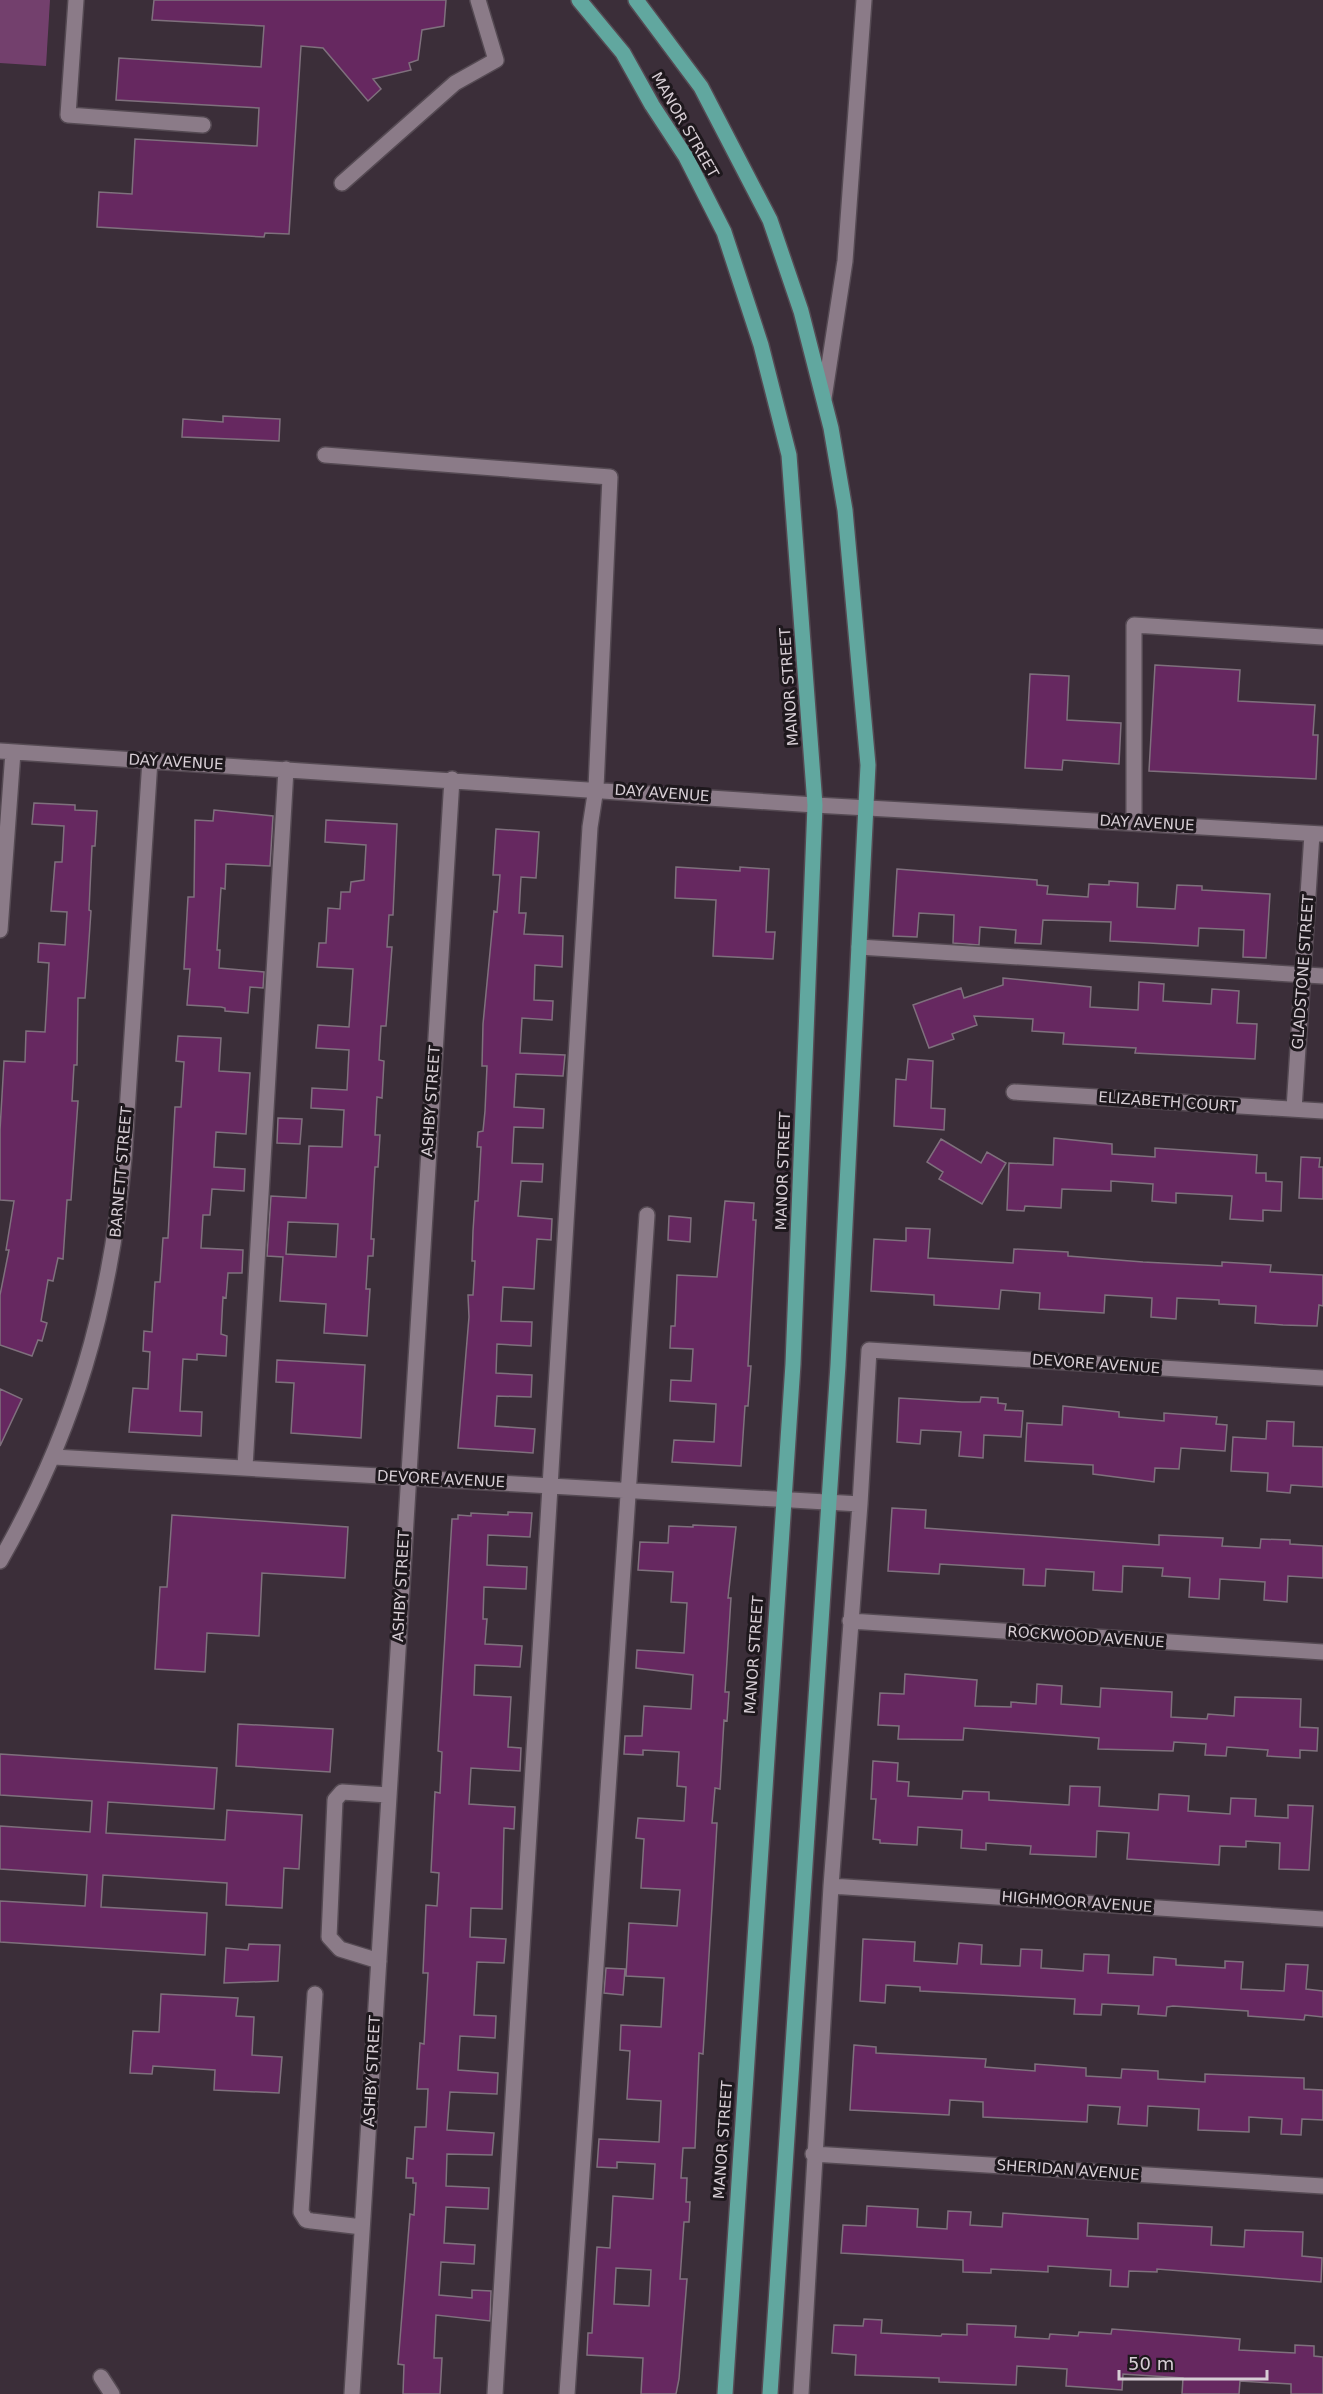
<svg xmlns="http://www.w3.org/2000/svg" width="1323" height="2394" font-family="'DejaVu Sans',sans-serif">
	<rect width="100%" height="100%" fill="#3b2e39"/>
	<path fill="#73406d" d="M0,0H50L46,66L0,63Z"/>
	<path fill="#662860" stroke="#7f707d" stroke-width="1.5" fill-rule="evenodd" d="M154,0H446L444,26L422,30L418,60L409,63L411,70L373,79L381,89L368,101L323,48L301,46L289,234L265,233L264,237L97,227L99,192L132,194L135,139L257,146L259,108L116,100L119,58L261,67L264,26L152,20Z
		M223,416L280,419L279,441L182,437L183,419L223,422Z
		M1155,665L1240,670L1238,701L1315,705L1313,735H1318L1316,779L1149,771Z
		M1030,674L1069,676L1067,720L1121,723L1119,764L1063,760L1062,770L1025,768Z
		M34,803L75,805V810L97,811L95,846H92L89,910L91,911L85,998H78L77,1065H74L72,1101H78L71,1200H67L63,1259L58,1258L53,1281L48,1280L41,1321L47,1323L42,1341L38,1340L32,1356L0,1345V1295L9,1250H6L14,1201L0,1200V1130L4,1061L25,1062L26,1031L45,1032L49,963L38,962L39,943L65,945L67,912L51,911L55,862H62L64,826L32,824Z
		M214,810L273,816L270,866L226,864L225,889L221,888L217,950H220L219,968L264,972L263,988L250,987L248,1013L225,1011V1008L221,1007L187,1005L190,969H184L188,897H194L195,820L213,821Z
		M326,820L397,824L393,915H389L387,947H392L386,1026H381L379,1060L384,1061L382,1098L377,1097L375,1135H380L378,1167H375L371,1239H374L373,1256H368L366,1289H370L367,1336L324,1333L326,1304L280,1301L283,1257L267,1256L271,1196L306,1198L309,1146L342,1147L344,1110L311,1108L312,1088L347,1090L349,1050L316,1048L318,1025L349,1027L353,969L317,967L319,943H326L328,908L340,909L341,892H350L351,882L364,880L366,845L325,842ZM288,1222L338,1224L336,1257L286,1254Z
		M496,829L539,832L536,878L521,877L519,913H526L524,934L563,936L562,967L535,965L534,1000L553,1001L552,1020L522,1018L520,1053L565,1055L563,1076L516,1074L514,1107L544,1109L543,1128L514,1127L512,1163L543,1164L542,1182L521,1181L518,1216L552,1219L551,1240L537,1239L534,1289L503,1287L501,1321L532,1322L531,1346L497,1344L496,1373L532,1375L531,1397L497,1396L495,1426L535,1429L533,1453L458,1448L469,1317L468,1295H473L475,1261H472L473,1231L475,1201H478L481,1147H477L478,1132L483,1131L485,1111L487,1066H482L483,1024L494,911L497,912L500,875H493Z
		M676,867L740,871V867L769,869L766,932H775L773,959L713,956L716,900L675,898Z
		M897,869L1037,880V885L1048,886L1047,894L1088,897L1089,884L1109,885V881L1138,883L1137,907L1175,909L1177,885L1202,886V890L1270,894L1266,958L1243,957L1244,930L1199,928L1198,946L1149,943L1110,941L1111,922L1043,920L1041,944L1015,943L1016,930L980,927L979,945L953,943L954,915L919,913L917,937L893,936Z
		M1003,978L1091,987L1090,1007L1138,1010L1139,982L1164,984L1163,1001L1211,1004L1212,989L1239,991L1237,1023L1257,1024L1255,1059L1135,1053L1136,1048L1063,1044L1064,1033L1032,1031L1033,1019L974,1016L977,1025L952,1034L954,1039L929,1048L913,1005L961,988L964,998L1003,985Z
		M178,1036L221,1038L219,1071L250,1073L246,1134L216,1132L214,1167L245,1169L244,1191L212,1189L210,1215H203L201,1248L243,1250L242,1273H228L226,1298L223,1297L221,1334L227,1336L226,1356L197,1354V1360L183,1359L180,1411L202,1412L201,1436L129,1432L133,1388L148,1389L150,1352L143,1351L144,1331L152,1332L155,1282H160L163,1238H168L175,1107H181L184,1062L176,1061Z
		M908,1059L933,1061L931,1108L945,1109L944,1130L894,1126L896,1079L906,1080Z
		M278,1118L302,1119L300,1144L277,1143Z
		M1054,1138L1112,1144V1154L1155,1157V1148L1257,1155L1256,1173H1266V1181L1282,1182L1281,1211L1263,1210V1221L1230,1219L1232,1196L1176,1193V1203L1152,1201L1153,1184L1111,1181V1191L1062,1189L1061,1208L1025,1206L1024,1211L1007,1210L1009,1163L1053,1165Z
		M941,1139L981,1163L987,1152L1006,1163L982,1204L939,1179L943,1172L927,1162Z
		M1301,1157L1320,1158L1319,1167H1323V1199L1299,1198Z
		M725,1201L754,1203L753,1220H756L748,1366H751L748,1406H745L741,1466L672,1462L674,1440L714,1442L716,1404L670,1401L671,1380L691,1381L693,1349L670,1348L671,1326H675L677,1275L717,1277Z
		M669,1216L691,1218L690,1242L668,1240Z
		M906,1228L930,1229L928,1258L1013,1263L1014,1249L1068,1252V1256L1143,1262L1222,1266V1262L1271,1265L1270,1272L1323,1275V1306L1319,1305L1317,1326L1283,1325L1255,1323L1256,1306L1219,1304V1300L1177,1298L1176,1319L1151,1317L1152,1298L1105,1295L1104,1313L1039,1309L1040,1293L1001,1290L999,1309L934,1305V1295L871,1291L874,1239L906,1241Z
		M277,1360L365,1365L361,1438L291,1433L294,1383L276,1382Z
		M0,1389L22,1399L0,1446Z
		M981,1397L998,1398V1403L1006,1404L1005,1410L1023,1411L1021,1437L984,1435L983,1458L959,1456L961,1432L921,1430L920,1444L897,1442L899,1398L962,1402H980Z
		M1063,1406L1119,1412V1417L1164,1421V1413L1217,1417L1216,1424L1227,1425L1225,1451L1181,1448L1179,1469L1155,1468L1154,1482L1093,1474V1465L1025,1461L1027,1423L1062,1425Z
		M1267,1421L1294,1422L1293,1446L1323,1447V1487L1291,1485L1290,1493L1267,1491L1268,1473L1231,1471L1233,1437L1266,1439Z
		M892,1508L926,1510L925,1528L1159,1545V1535L1223,1538L1222,1546L1260,1548L1261,1539L1290,1540V1544L1323,1546V1578L1288,1576L1287,1602L1264,1600L1265,1582L1220,1579L1219,1599L1189,1597L1190,1578L1162,1576L1163,1568L1123,1566L1122,1592L1093,1590L1094,1572L1046,1569L1045,1586L1023,1585L1024,1569L940,1564L939,1574L888,1571Z
		M508,1512L532,1513L530,1537L488,1535L487,1565L527,1567L526,1589L484,1587L483,1619H487L485,1644L522,1646L520,1667L475,1665L474,1695L511,1697L508,1747L521,1748L520,1771L471,1768L469,1804L515,1807L514,1829L504,1828L502,1909L471,1908L470,1937L506,1939L504,1963L477,1962L474,2015L496,2016L495,2038L460,2036L458,2070L498,2073L497,2094L450,2092L447,2130L494,2133L492,2155L447,2154L446,2186L489,2188L488,2209L446,2207L444,2243L475,2245L474,2264L441,2262L439,2295L472,2298V2290L491,2291L490,2321L436,2315L434,2358H442L440,2394H403L404,2365L398,2364L410,2214L414,2215L416,2183H413V2178H406L407,2158L413,2159L415,2127H426L428,2089H417L420,2043L424,2044L428,1973H423L426,1905L437,1906L439,1873L431,1872L435,1792L440,1793L442,1752L438,1751L452,1519H458V1515L471,1516V1513L508,1515Z
		M172,1515L348,1527L345,1578L262,1573L259,1636L207,1633L205,1672L155,1669L160,1587H167Z
		M693,1525L736,1527L728,1598H731L725,1692H729L727,1721L724,1720L720,1789L715,1788L712,1823H717L716,1841L703,2054L699,2053L695,2148H683L681,2178H687L686,2202H690L689,2222H684L680,2279H687L679,2379L676,2394H641L643,2358L587,2355L588,2333H592L597,2247L610,2248L613,2196L653,2199L655,2164L617,2162V2168L597,2167L599,2139L659,2142L661,2101L627,2099L630,2051L620,2050L621,2025L661,2027L664,1978L626,1976L629,1923L677,1926L680,1890L641,1888L644,1839L636,1838L638,1818L684,1821L686,1787L677,1786L679,1752L643,1750V1755L624,1754L625,1736H642L644,1706L691,1709L693,1675L636,1668L637,1650L684,1653L687,1603L671,1602L673,1572L638,1570L640,1542L668,1543L669,1526L693,1527ZM616,2268L651,2270L649,2306L614,2304Z
		M905,1674L977,1680L975,1706L1011,1707V1702L1036,1704L1037,1684L1062,1686L1061,1704L1100,1707L1101,1688L1172,1692L1171,1717L1207,1719L1208,1714L1234,1716L1235,1697L1301,1699L1300,1727L1318,1728L1317,1751L1300,1750V1758L1267,1756L1268,1750L1227,1747L1226,1756L1205,1755L1206,1744L1174,1742L1173,1751L1098,1749L1099,1738L964,1728L963,1740L898,1739L899,1726L878,1725L880,1693L904,1694Z
		M238,1724L333,1729L330,1772L236,1766Z
		M0,1754L217,1768L214,1809L108,1802L106,1833L225,1840L227,1810L302,1815L299,1869L284,1868L282,1908L226,1905L227,1883L103,1875L101,1907L207,1913L205,1955L0,1942V1901L85,1906L87,1875L0,1869V1826L90,1832L92,1801L0,1795Z
		M873,1761L898,1763L897,1781L909,1782L908,1796L962,1799L963,1791L989,1792V1800L1069,1805L1070,1786L1100,1787L1099,1806L1158,1810L1159,1794L1189,1796L1188,1811L1230,1814L1231,1798L1256,1799L1255,1816L1288,1818V1805L1313,1806L1309,1870L1279,1869L1280,1843L1246,1841V1847L1220,1846L1219,1865L1127,1859L1129,1833L1097,1831L1096,1857L1030,1854L1031,1846L986,1843V1850L961,1848L962,1830L918,1827L917,1845L880,1843V1840L873,1839L876,1799H871Z
		M863,1939L915,1942L914,1961L957,1964L959,1943L982,1945L981,1964L1020,1966L1021,1949L1042,1950L1041,1968L1083,1971L1084,1954L1109,1955L1108,1973L1153,1975L1154,1957L1176,1959V1965L1225,1968V1961L1243,1962L1241,1989L1284,1991L1286,1964L1308,1965L1306,1989L1323,1991V2017L1305,2015L1304,2020L1248,2016V2011L1173,2006L1167,2007L1166,2016L1138,2014L1139,2006L1102,2004L1101,2015L1074,2014L1075,1999L920,1991V1987L886,1985L885,2003L860,2001Z
		M249,1944L280,1945L278,1981L224,1983L226,1948L248,1950Z
		M606,1968L625,1969L623,1995L604,1993Z
		M161,1994L238,1998L236,2016L254,2017L252,2055L282,2057L279,2093L214,2090L215,2070L153,2066L152,2074L130,2073L133,2031L159,2032Z
		M854,2045L876,2047V2053L986,2059L985,2067L1035,2071V2064L1086,2068V2076L1121,2078L1122,2069L1158,2071V2079L1205,2082V2074L1304,2078V2089L1323,2090V2120L1302,2119L1301,2135L1281,2134L1282,2119L1249,2117V2132L1198,2130L1199,2109L1148,2106L1147,2126L1118,2124L1120,2107L1088,2105L1087,2122L983,2117V2102L950,2100L949,2115L850,2110Z
		M867,2206L918,2209L917,2227L947,2229L948,2211L971,2212L970,2225L1002,2227L1003,2213L1088,2219L1087,2236L1138,2239V2223L1212,2227L1211,2245L1244,2247L1245,2230L1303,2232L1302,2256L1322,2258L1321,2282L1157,2269V2272L1129,2271L1128,2287L1110,2286L1111,2270L1048,2266V2272L991,2269V2273L963,2272V2260L841,2253L843,2225L866,2226Z
		M864,2319L882,2320L881,2333L941,2336L942,2334L967,2335V2324L1016,2326L1015,2337L1049,2339L1050,2334L1078,2336L1079,2332L1111,2334L1112,2329L1240,2339L1239,2350L1295,2353V2345L1314,2346V2356L1323,2357V2394H1291V2384L1240,2381L1239,2394H1182L1183,2378L1123,2374L1122,2390L1066,2386L1067,2369L1017,2366L1016,2385L939,2382V2378L855,2375L856,2355L832,2353L834,2325L863,2326Z"/>
	<g fill="none" stroke-linecap="round" stroke-linejoin="round">
		<g stroke="#554a53" stroke-width="18">
			<path id="minor" d="M76,0L68,115L203,125
				M342,183L455,83L496,60L478,0
				M824,398L845,261L864,0
				M325,455L610,477L596,788L590,827L495,2394
				M0,751L815,805L1323,834
				M1134,822V625L1323,637
				M0,930L13,752
				M859,947L1323,976
				M1014,1092L1323,1111
				M1294,1109L1312,834
				M54,1457L860,1504L831,1886L801,2394
				M245,1467L286,769
				M860,1504L869,1350L1323,1378
				M0,1561C75,1430 110,1308 124,1158L150,760
				M850,1621L1323,1652
				M831,1886L1323,1919
				M379,1961L340,1949L329,1937L335,1800L342,1792L388,1795
				M315,1994L301,2212L306,2220L312,2221L362,2227
				M813,2154L1323,2186
				M101,2377L112,2394
				M352,2394L452,779
				M567,2394L647,1215"/>
		</g>
		<g stroke="#554a53" stroke-width="18">
			<path id="major" d="M579,0L623,53L652,105L686,157L724,232L761,345L789,455L815,805L793,1364L725,2394
				M636,0L701,87L770,220L801,311L831,428L845,510L868,765L838,1365L770,2394"/>
		</g>
		<use href="#minor" stroke="#8b7b88" stroke-width="15"/>
		<use href="#major" stroke="#61a79f" stroke-width="15"/>
	</g>
	<g text-anchor="middle" dominant-baseline="central" stroke-width="6" stroke-linejoin="round" paint-order="stroke">
		<g font-size="15" fill="#d7ced5" stroke="#1e181d">
			<text transform="translate(685 125) rotate(60)">MANOR STREET</text>
			<text transform="translate(789 687) rotate(-94)">MANOR STREET</text>
			<text transform="translate(176 762) rotate(3)">DAY AVENUE</text>
			<text transform="translate(662 793) rotate(4)">DAY AVENUE</text>
			<text transform="translate(1147 823) rotate(3)">DAY AVENUE</text>
			<text transform="translate(1303 972) rotate(-86)">GLADSTONE STREET</text>
			<text transform="translate(431 1101) rotate(-86)">ASHBY STREET</text>
			<text transform="translate(1168 1102) rotate(4)">ELIZABETH COURT</text>
			<text transform="translate(783 1171) rotate(-88)">MANOR STREET</text>
			<text transform="translate(121 1172) rotate(-85)">BARNETT STREET</text>
			<text transform="translate(1096 1364) rotate(4)">DEVORE AVENUE</text>
			<text transform="translate(441 1479) rotate(3)">DEVORE AVENUE</text>
			<text transform="translate(401 1586) rotate(-87)">ASHBY STREET</text>
			<text transform="translate(1086 1637) rotate(4)">ROCKWOOD AVENUE</text>
			<text transform="translate(754 1655) rotate(-86)">MANOR STREET</text>
			<text transform="translate(1077 1902) rotate(4)">HIGHMOOR AVENUE</text>
			<text transform="translate(372 2071) rotate(-87)">ASHBY STREET</text>
			<text transform="translate(723 2140) rotate(-86)">MANOR STREET</text>
			<text transform="translate(1068 2170) rotate(4)">SHERIDAN AVENUE</text>
		</g>
	</g>
	<path d="M1119 2370v9h148v-9" fill="none" stroke="#d7ced5" stroke-width="3"/>
	<text x="1128" y="2370" font-size="18" fill="#d7ced5" stroke="#1e181d" stroke-width="4.5" paint-order="stroke">50 m</text>
</svg>
